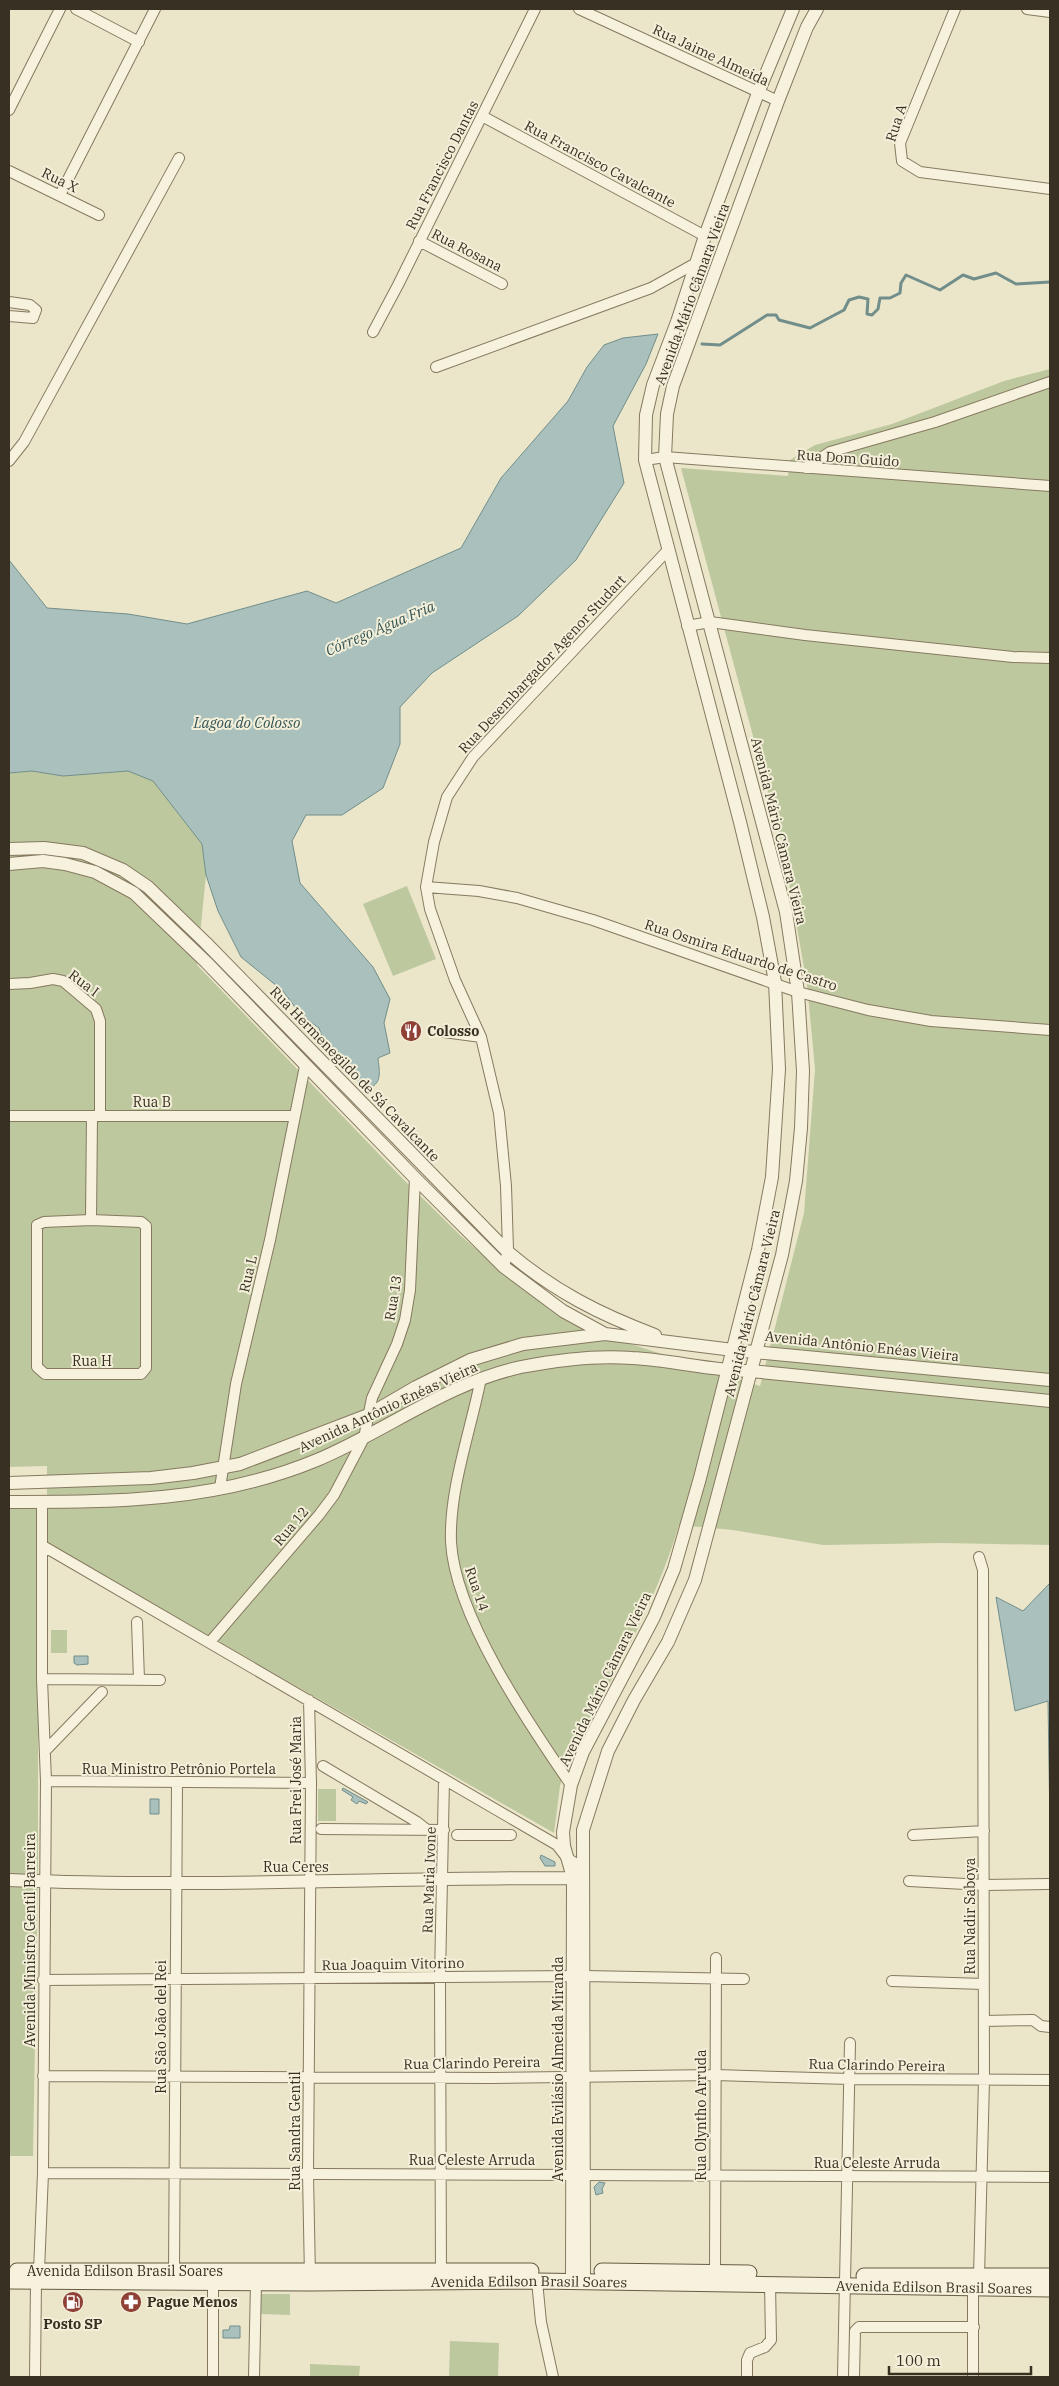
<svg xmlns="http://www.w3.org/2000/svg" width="1059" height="2386" font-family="'IBM Plex Serif',serif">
	<rect width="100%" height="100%" fill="#ebe6ca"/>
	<path fill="#bec89f" d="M1050,369V1545L943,1543L823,1545L733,1530L679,1525C654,1609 608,1685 567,1763L560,1786L554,1833L47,1544V1466L9,1467V773L32,771L63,776L128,771L153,781L202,844L206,875L197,965L402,1178L461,1236L521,1288L585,1329L760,1386L804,1213L815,1069L807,984L782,844L681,468L788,476L790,460L815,445L892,424L1004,381Z
		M407,886L436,959L393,976L363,904Z
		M9,1505H38V1871L33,2156H9Z
		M51,1630H67V1653H51Z
		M318,1789H336V1821H318Z
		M260,2294H290V2315L260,2314Z
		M450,2341L499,2343L498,2377H449Z
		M310,2364L360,2366L359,2377H310Z"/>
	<path fill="#aac0bc" stroke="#718e8b" d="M658,334L646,364L613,426L624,483L576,560L518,616L432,673L400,707V744L383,788L342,815H306L292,841L300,883L373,967L390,999L384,1023L390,1053L378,1058C379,1070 383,1083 369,1088L350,1076L325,1046L319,1028L300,1014L283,991L241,957L218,911L206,875L202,844L153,781L128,771L63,776L32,771L9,773V560L47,608L128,614L187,624L307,591L336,603L461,548L501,478L568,401L587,367L604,345L623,338Z
		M1050,1583V1828L1048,1701L1015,1711L996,1597L1023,1611Z
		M74,1656H88V1664L77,1665L74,1663Z
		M343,1788L368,1802L366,1804L359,1801L357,1804L351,1800L353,1797L342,1790Z
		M150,1799H159V1814H150Z
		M541,1855L555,1862V1866H545L540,1858Z
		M599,2182L605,2183L602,2189L603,2193L596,2195L594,2187Z
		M230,2326H240V2338H223V2330H229Z"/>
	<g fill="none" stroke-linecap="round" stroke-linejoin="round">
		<path stroke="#718e8b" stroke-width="3" d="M702,344L720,345L767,315H776L779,320L810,328L844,310L849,300L859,297L868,299L867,314L872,315L878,309L880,298H890L900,293L901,283L906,275L940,290L963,275L974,279L996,273L1016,284L1050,282"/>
		<g stroke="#867960" stroke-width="12">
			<path id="minor" d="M76,9L139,42
				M579,9L778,101
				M955,9L900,143L902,161L920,172L1050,189
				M1027,9L1050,12
				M9,110L60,9
				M482,116L705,236
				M9,171L99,215
				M60,195L155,9
				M419,241L502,284
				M9,302L30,305L36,310L33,318L9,316
				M373,332L398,285L535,9
				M436,367L651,288L696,263
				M645,460L665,457L1050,486
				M9,461L24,442L179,158
				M806,468L830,452L935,422L1050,382
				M687,626L710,622L805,635L1013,657L1050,658
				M426,887L479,891L517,898L593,920L798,992L868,1010L931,1021L1050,1030
				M9,984L30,983L53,979L63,981L96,1009L100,1021V1116
				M444,1032L481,1037
				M9,1116H294
				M91,1220L141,1222L146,1226V1368L141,1374H45L37,1367V1225L44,1222Z
				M91,1220L92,1116
				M504,1267L508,1249L506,1186L499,1113L481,1037L455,980L430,909L426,887L434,842L447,797L473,757L667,551
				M481,1378C471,1430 449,1489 451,1542C455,1616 529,1724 571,1785
				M220,1488L236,1384L270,1240L305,1066
				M43,1546L557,1845L567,1858L583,1868
				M137,1622L139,1680
				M210,1642L319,1515L334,1495L364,1438L372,1398L397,1344L405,1320L410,1290L415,1178
				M42,1679L160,1680
				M309,1700L311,1783L308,2174L310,2277
				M45,1751L102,1692
				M323,1766L417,1822L427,1830
				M46,1781L311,1783
				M321,1829L444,1830
				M457,1835H511
				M913,1835L984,1831
				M909,1881L984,1885L1048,1884
				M43,1980L584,1976L744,1979
				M892,1981L983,1984
				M984,2021L1033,2020L1041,2026L1050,2027
				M43,2076L492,2078L715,2075L850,2079L1050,2080
				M43,2173L1050,2177
				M174,2272L177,1782
				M715,2272L716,1958
				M979,2276L984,2080L983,1570L979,1557
				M441,2277L440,1977L444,1779
				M537,2281L541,2322L553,2377
				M973,2283V2377
				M35,2377L36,2281L39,2271L43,2173L46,1781L42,1679V1502
				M213,2377V2283
				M254,2377L256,2283
				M747,2377V2360L750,2353L765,2347L771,2340L770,2283
				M843,2377L850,2043
				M854,2377L855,2331L859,2327H974"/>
		</g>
		<g stroke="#867960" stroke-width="14">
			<path id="tertiary" d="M9,849L44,848L83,853L123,870L148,887L206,943L508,1252C554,1291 599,1314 655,1335
				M9,864L43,861L65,864L95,872L134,893L206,962L415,1178L504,1267L563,1311L605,1334
				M9,1483L151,1478L193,1473L240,1464L368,1415L416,1387L470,1360L523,1344L605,1334L733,1350L1050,1380
				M9,1502C115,1502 216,1502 317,1460C386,1431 447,1383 521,1367C557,1360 594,1355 632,1358C672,1360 711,1371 751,1371L1050,1401
				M9,1880C195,1888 381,1878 567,1878L581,1881
				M572,2281L573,1878L564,1846L563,1832L571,1785L583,1752L654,1617L674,1569L700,1478L758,1250L772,1177L779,1069L775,982L763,917L740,822L645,460L646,415L653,385L677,322L705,236L758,93L793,9
				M584,2282L583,1830L608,1751L634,1700L668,1642L695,1580L782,1255L796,1181L801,1128L803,1071L798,992L786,912L665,457L667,414L673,386L778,101L807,27L817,9"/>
		</g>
		<g stroke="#685b43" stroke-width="17">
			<g id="secondary">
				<path id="s1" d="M17,2271H531"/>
				<path d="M602,2271L749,2273"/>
				<path d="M864,2276H1050"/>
				<path id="s2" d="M9,2281L310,2283L537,2281L1050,2289"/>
			</g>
		</g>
		<use href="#minor" stroke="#f6f2dd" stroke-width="10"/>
		<use href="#tertiary" stroke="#f6f2dd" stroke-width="12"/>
		<use href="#secondary" stroke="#f6f2dd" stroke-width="15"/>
	</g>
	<defs>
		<g id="restaurant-disc" transform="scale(1.125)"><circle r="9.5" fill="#8f4136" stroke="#f3efd9"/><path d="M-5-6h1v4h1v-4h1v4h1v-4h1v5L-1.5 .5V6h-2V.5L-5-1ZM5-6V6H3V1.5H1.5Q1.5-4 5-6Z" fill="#fff"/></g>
		<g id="fuel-disc" transform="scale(1.125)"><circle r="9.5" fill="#8f4136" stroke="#f3efd9"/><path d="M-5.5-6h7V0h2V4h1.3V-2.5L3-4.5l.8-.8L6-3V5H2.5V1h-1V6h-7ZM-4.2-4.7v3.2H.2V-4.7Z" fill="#fff"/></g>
		<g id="pharmacy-disc" transform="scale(1.125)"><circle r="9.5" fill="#8f4136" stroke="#f3efd9"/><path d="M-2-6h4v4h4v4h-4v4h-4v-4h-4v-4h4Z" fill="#fff"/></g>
	</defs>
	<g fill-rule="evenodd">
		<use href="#restaurant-disc" x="411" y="1031"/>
		<use href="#fuel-disc" x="73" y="2302"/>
		<use href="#pharmacy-disc" x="131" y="2302"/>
	</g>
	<g text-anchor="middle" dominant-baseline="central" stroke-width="4" stroke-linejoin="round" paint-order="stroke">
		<g font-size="14" fill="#383022" stroke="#f3efd9">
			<text transform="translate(711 55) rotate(25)">Rua Jaime Almeida</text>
			<text transform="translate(896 123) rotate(-72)">Rua A</text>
			<text transform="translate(600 164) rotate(28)">Rua Francisco Cavalcante</text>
			<text transform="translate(442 165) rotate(-63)">Rua Francisco Dantas</text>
			<text transform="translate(60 180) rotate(26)">Rua X</text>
			<text transform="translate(467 250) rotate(27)">Rua Rosana</text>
			<text transform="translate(692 294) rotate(-70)">Avenida Mário Câmara Vieira</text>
			<text transform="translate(848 458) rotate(4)">Rua Dom Guido</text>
			<text transform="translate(542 664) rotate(-47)">Rua Desembargador Agenor Studart</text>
			<text transform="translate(779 831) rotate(76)">Avenida Mário Câmara Vieira</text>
			<text transform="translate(741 955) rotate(18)">Rua Osmira Eduardo de Castro</text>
			<text transform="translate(84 983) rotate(37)">Rua I</text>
			<text transform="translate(355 1074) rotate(46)">Rua Hermenegildo de Sá Cavalcante</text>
			<text x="152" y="1102">Rua B</text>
			<text transform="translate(248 1274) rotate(-77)">Rua L</text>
			<text transform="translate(393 1298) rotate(-81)">Rua 13</text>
			<text transform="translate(752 1303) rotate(-76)">Avenida Mário Câmara Vieira</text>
			<text transform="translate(862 1346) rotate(6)">Avenida Antônio Enéas Vieira</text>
			<text x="92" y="1361">Rua H</text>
			<text transform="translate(388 1407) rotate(-25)">Avenida Antônio Enéas Vieira</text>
			<text transform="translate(291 1526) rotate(-50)">Rua 12</text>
			<text transform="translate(477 1589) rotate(71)">Rua 14</text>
			<text transform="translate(605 1679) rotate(-64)">Avenida Mário Câmara Vieira</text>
			<text x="179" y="1769">Rua Ministro Petrônio Portela</text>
			<text transform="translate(296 1780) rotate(-90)">Rua Frei José Maria</text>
			<text x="296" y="1867">Rua Ceres</text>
			<text transform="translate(429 1880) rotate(-88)">Rua Maria Ivone</text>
			<text transform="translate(970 1916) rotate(-90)">Rua Nadir Saboya</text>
			<text transform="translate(30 1940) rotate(-90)">Avenida Ministro Gentil Barreira</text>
			<text transform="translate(393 1964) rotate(-1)">Rua Joaquim Vitorino</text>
			<text transform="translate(161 2027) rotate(-90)">Rua São João del Rei</text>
			<text transform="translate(472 2063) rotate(-1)">Rua Clarindo Pereira</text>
			<text transform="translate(877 2065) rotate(1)">Rua Clarindo Pereira</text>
			<text transform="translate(558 2069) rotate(-90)">Avenida Evilásio Almeida Miranda</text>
			<text transform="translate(701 2115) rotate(-90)">Rua Olyntho Arruda</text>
			<text transform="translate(295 2131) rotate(-90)">Rua Sandra Gentil</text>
			<text x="472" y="2160">Rua Celeste Arruda</text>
			<text x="877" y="2163">Rua Celeste Arruda</text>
			<text stroke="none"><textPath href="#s1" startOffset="108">Avenida Edilson Brasil Soares</textPath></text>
			<text stroke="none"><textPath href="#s2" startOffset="520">Avenida Edilson Brasil Soares</textPath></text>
			<text stroke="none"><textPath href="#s2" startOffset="925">Avenida Edilson Brasil Soares</textPath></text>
		</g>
		<g font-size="14" font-weight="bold" fill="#383022" stroke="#f3efd9" text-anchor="start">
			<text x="427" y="1031">Colosso</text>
			<text x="147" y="2302">Pague Menos</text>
			<text x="73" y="2324" text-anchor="middle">Posto SP</text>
		</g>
		<g font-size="15" font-style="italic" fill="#335456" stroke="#f3efd9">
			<text transform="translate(380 628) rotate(-23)">Córrego Água Fria</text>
			<text x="247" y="722">Lagoa do Colosso</text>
		</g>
	</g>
	<rect width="1059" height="2386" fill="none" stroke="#383022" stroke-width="20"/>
	<path d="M889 2366v8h142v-8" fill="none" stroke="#383022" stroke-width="2.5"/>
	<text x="896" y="2366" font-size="15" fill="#383022" stroke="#f3efd9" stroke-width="4" paint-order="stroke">100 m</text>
</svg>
